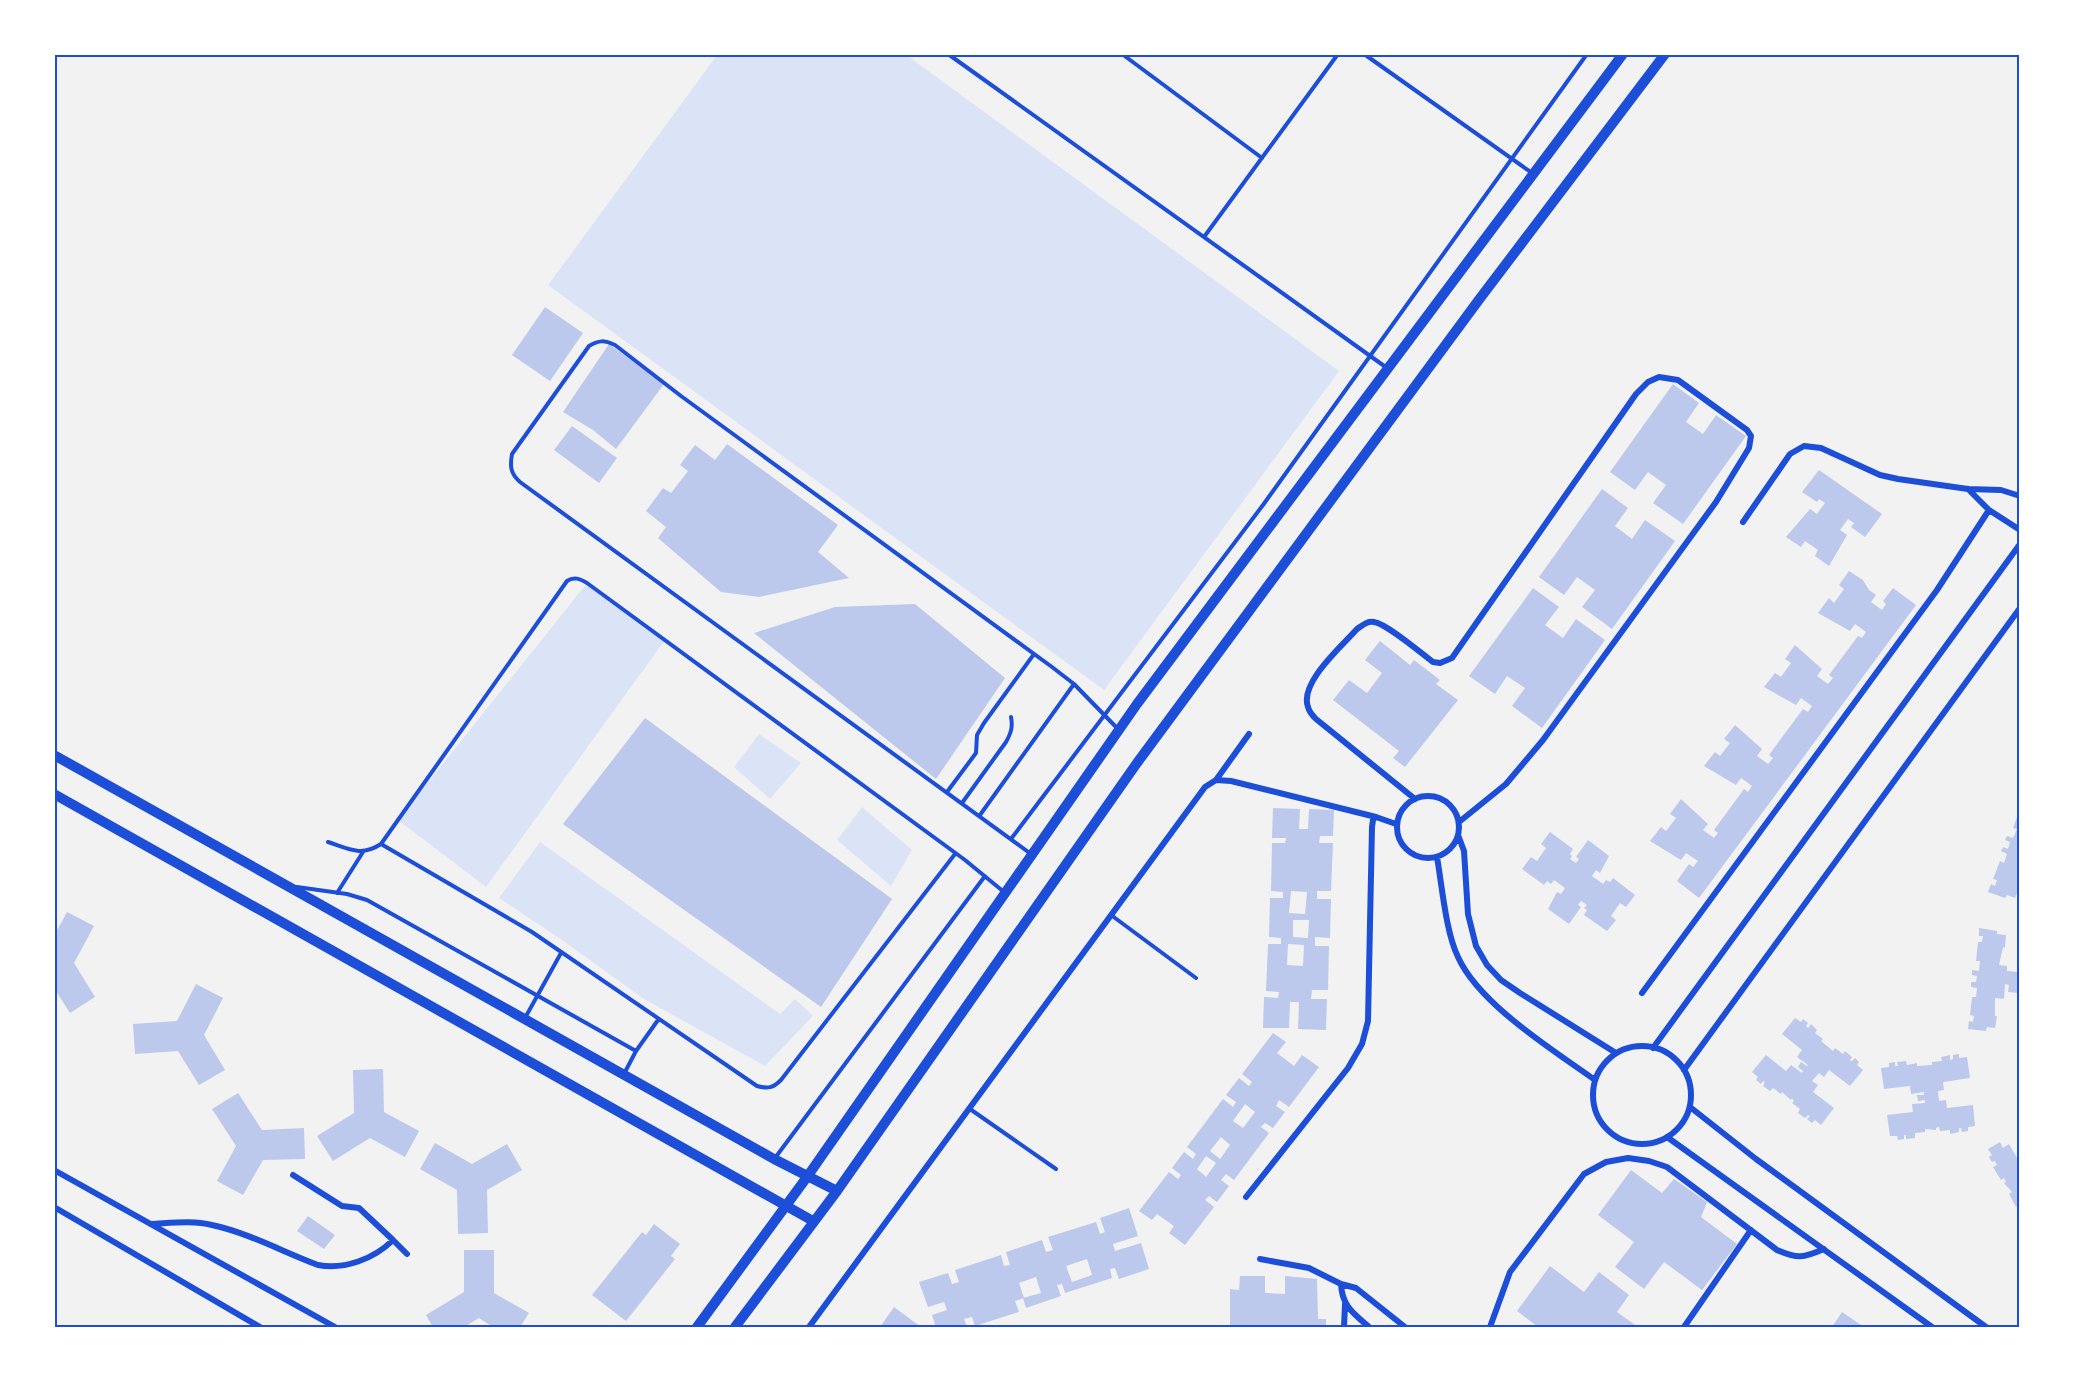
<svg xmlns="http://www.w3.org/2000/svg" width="2074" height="1381" font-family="'DejaVu Sans',sans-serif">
	<rect width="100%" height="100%" fill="#f2f2f2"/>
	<path fill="#dbe4f7" d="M718,54H905L1339,371L1104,690L548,285Z
		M587,583L665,640L486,887L398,820Z
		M759,734L801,763L770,799L734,767Z
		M862,807L912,850L891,886L837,840Z
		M540,842L780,1014L795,999L813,1016L765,1066L644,999L562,940L499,898Z"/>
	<path fill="#bdc9ec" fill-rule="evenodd" d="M545,307L583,333L550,381L512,355Z
		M609,344L664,384L616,449L593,430L563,412Z
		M1673,384L1699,403L1686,422L1703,434L1716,415L1746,436L1683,524L1653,503L1666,485L1648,472L1635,490L1610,472Z
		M572,426L617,458L599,483L554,450Z
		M727,444L838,525L818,552L849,578L759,597L721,592L658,538L666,527L646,511L663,488L671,493L688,471L680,465L695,445L715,460Z
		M1819,470L1882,514L1865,537L1851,527L1854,523L1848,519L1840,530L1847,535L1829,566L1815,556L1818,550L1805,541L1801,547L1786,537L1810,509L1817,514L1825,503L1819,499L1817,502L1802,492Z
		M1602,489L1628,508L1615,526L1632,539L1645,520L1675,541L1612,629L1582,607L1595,590L1577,577L1564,595L1539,577Z
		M1849,571L1863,580L1869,590L1876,595L1871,602L1882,610L1886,604L1883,601L1893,588L1916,605L1699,898L1677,881L1689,864L1693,867L1698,861L1686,853L1681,860L1650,841L1661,827L1666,831L1676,818L1670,814L1681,799L1708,824L1703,830L1714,838L1718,833L1714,830L1744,789L1748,792L1752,786L1741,778L1736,785L1704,766L1715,752L1720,756L1730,743L1724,739L1735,725L1762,749L1757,756L1768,764L1773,758L1769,755L1803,709L1808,712L1812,706L1801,698L1796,705L1764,687L1775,673L1781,677L1791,663L1785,659L1795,645L1822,669L1817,676L1828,684L1833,678L1829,675L1858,636L1862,638L1866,632L1855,624L1850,631L1818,613L1829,598L1834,603L1844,589L1839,585Z
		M1533,588L1559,607L1545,625L1563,638L1576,619L1605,640L1542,728L1512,706L1525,688L1507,676L1495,694L1469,676Z
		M915,604L1005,678L936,779L754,633L835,607Z
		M1380,641L1410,665L1414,660L1440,680L1436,684L1458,700L1405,767L1393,758L1399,751L1333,700L1349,680L1367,693L1382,673L1365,660Z
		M645,718L892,899L821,1007L563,824Z
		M1273,808L1300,809L1299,829H1308L1309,809L1334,810L1333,836H1320L1319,843H1333L1331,891H1317V899H1331L1330,938L1315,937V946H1329L1328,990H1312L1311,999H1327L1326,1030L1298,1029L1299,1002H1290L1289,1028H1263L1264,997L1278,998L1279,992L1266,991L1268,944H1281V938L1269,937L1270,898H1283V892L1271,891L1272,843H1285L1286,838H1272ZM1291,891L1307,892L1305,914L1289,913ZM1293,920H1309L1308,938L1293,937ZM1288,944L1304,945L1303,966L1287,965Z
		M2020,809V879L2017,886H2020L2015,898L2007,895L2005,898L1988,892L1991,884L1995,886L1997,880L1993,879L2000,861L2004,863L2007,854L2001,851L2003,847L2008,849L2010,842L2005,840L2007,836L2013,838L2017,829L2013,828Z
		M1550,832L1573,849L1570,854L1572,856L1570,859L1576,863L1579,859L1576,857L1588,840L1609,856L1600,873L1596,870L1592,876L1603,884L1606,880L1610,882L1613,878L1635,895L1626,907L1620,903L1611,916L1616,920L1607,931L1584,915L1587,910L1584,908L1587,905L1581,901L1578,905L1581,907L1569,924L1548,909L1557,892L1561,894L1565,888L1554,880L1551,884L1547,881L1544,885L1522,869L1531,857L1537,861L1546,848L1541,844Z
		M67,912L94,926L74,963L95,997L70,1013L54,988V936Z
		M1979,928L1997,931V934L2006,935L2005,948L2003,947L1999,965L2007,966V971L2017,972V979H2020V993L2008,992L2009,985L2005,984L2004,999L1995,998V1016H1997L1995,1028L1987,1027L1986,1031L1968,1029L1969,1021L1973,1022L1974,1016L1970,1015L1972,997H1976L1977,988L1971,987V982H1976L1977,976L1972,975V970L1979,971L1980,961H1976L1978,942H1982L1983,936H1979Z
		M196,984L223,998L204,1035L225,1070L199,1085L178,1051L135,1054L133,1024L177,1021Z
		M1795,1018L1801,1022L1803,1019L1808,1023L1806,1026L1808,1028L1811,1024L1817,1030L1815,1033L1823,1039L1821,1041L1833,1051L1835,1048L1843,1054L1845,1051L1852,1057L1850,1060L1852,1061L1855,1058L1859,1062L1857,1065L1863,1070L1850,1086L1829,1070L1824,1077L1819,1073L1812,1081L1818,1085L1813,1092L1834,1108L1821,1125L1815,1120L1812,1123L1807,1119L1810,1116L1808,1115L1805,1118L1798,1113L1800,1109L1792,1103L1794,1101L1792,1098L1791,1100L1782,1092L1781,1094L1773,1088L1770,1091L1763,1086L1765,1082L1763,1081L1761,1084L1756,1080L1758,1077L1752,1072L1766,1055L1786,1071L1791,1065L1802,1073L1803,1071L1798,1067L1801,1062L1807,1066L1808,1065L1797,1057L1802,1050L1782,1034Z
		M1273,1033L1286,1042L1277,1053L1294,1066L1302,1055L1319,1067L1289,1107L1279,1100L1276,1106L1285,1112L1273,1128L1265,1123L1261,1127L1269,1133L1234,1180L1226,1174L1221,1180L1229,1186L1217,1202L1209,1196L1205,1200L1214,1207L1185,1245L1169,1233L1174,1226L1157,1214L1152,1220L1139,1211L1169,1172L1178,1179L1181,1175L1172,1168L1184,1152L1193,1159L1196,1154L1187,1147L1223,1099L1233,1107L1236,1102L1226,1095L1239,1078L1249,1086L1252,1082L1242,1074ZM1245,1104L1255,1112L1243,1128L1233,1121ZM1221,1137L1230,1145L1220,1159L1210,1151ZM1206,1156L1216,1163L1206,1177L1197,1169Z
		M1959,1054V1058L1967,1057L1970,1078L1943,1082L1944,1090L1938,1091L1939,1101L1946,1100L1947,1108L1973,1105L1975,1126L1968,1127V1131L1962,1132L1961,1128H1959V1132L1950,1134V1130L1940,1131L1939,1127L1936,1128V1130L1925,1129V1132L1915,1133V1138L1906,1139V1135H1904V1139L1898,1140L1897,1136H1890L1887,1115L1913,1112L1912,1104L1925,1103V1100L1918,1101L1917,1095H1924V1092L1911,1094L1910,1086L1884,1089L1881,1068L1889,1067V1063L1895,1062V1066H1898L1897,1062L1906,1061L1907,1065L1917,1063V1066L1932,1065V1062L1942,1061L1941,1057L1950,1055V1060L1953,1059V1055Z
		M383,1069L384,1112L419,1131L405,1157L370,1138L333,1161L317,1136L354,1113L353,1070Z
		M238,1093L262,1130L304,1128L305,1159L263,1160L243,1195L217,1181L236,1146L212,1109Z
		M2000,1142L2003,1148L2009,1144L2020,1163V1204L2016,1207L2009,1194L2012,1192L2004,1183L2006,1182L2004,1178L2001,1180L1993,1167L1997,1165L1995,1161L1992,1162L1989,1157L1992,1155L1988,1149Z
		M435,1143L472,1164L507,1144L522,1170L487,1190L488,1233L458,1234L457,1190L420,1169Z
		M1631,1170L1662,1193L1674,1179L1707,1202L1701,1217L1737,1244L1702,1290L1664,1262L1644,1289L1615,1267L1634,1242L1598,1215Z
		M1129,1208L1138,1236L1113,1244L1115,1251L1141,1243L1149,1269L1119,1279L1115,1268L1110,1269L1112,1278L1065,1293L1062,1284L1057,1285L1061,1296L1026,1308L1023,1298L1041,1293L1036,1277L1019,1283L1024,1298L1015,1301L1019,1312L975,1326L972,1317L964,1319L967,1327H936L932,1315L947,1310L944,1302L928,1307L919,1282L948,1273L952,1284L959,1282L955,1270L1001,1255L1004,1266L1010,1265L1006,1252L1042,1240L1046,1252L1053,1250L1048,1237L1096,1222L1100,1234L1105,1232L1100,1218ZM1087,1259L1092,1275L1072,1282L1066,1266Z
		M308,1216L335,1235L324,1249L297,1231Z
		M654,1224L680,1244L671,1256L675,1259L626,1321L592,1295L642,1232L646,1235Z
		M464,1250H494V1293L529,1313L520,1327H493L479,1318L464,1327H433L426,1315L464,1292Z
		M1550,1266L1584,1292L1599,1272L1629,1295L1617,1312L1638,1327H1538L1517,1311Z
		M1240,1276H1265V1293L1285,1294V1276L1317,1279L1318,1319H1326V1327H1230V1289L1239,1290Z
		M894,1307L921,1327H880Z
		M1842,1312L1864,1327H1832Z"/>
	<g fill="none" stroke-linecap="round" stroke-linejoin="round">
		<path stroke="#1d4ed8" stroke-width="4" d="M948,54L1387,368
			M1122,54L1262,158
			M1364,54L1532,173
			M1204,237L1338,54
			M947,792L976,753L977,735L984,723L1034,654
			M962,803L1006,742C1011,733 1013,727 1011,717
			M980,815L1074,684
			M1011,839L1263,505L1587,54
			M328,842C349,849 361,857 381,844L567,581C574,576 580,579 587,583L965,860L1004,892
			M381,844L532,932L757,1086C768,1089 773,1088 781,1080L955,854
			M1031,854L520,482C510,473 510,466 512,454L589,346C599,340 604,340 615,345L681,396L1052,667L1074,684L1117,728
			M297,887L347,894L367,900L636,1051
			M337,893L363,852
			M1111,915L1196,978
			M525,1018L561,953
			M625,1072L636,1051L658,1020
			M970,1109L1056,1169
			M775,1158L985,876"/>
		<path stroke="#1d4ed8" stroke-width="6" d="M1968,489L1989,510L2020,530
			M1743,522L1790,454L1804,446L1821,448L1880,475L1898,479L1968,489L2001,490L2020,496
			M1216,780L1249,734
			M1397 827a31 31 0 1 1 62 0a31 31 0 1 1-62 0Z
			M1415,799L1316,719C1313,716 1309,711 1308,707C1299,683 1342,646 1357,629C1363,625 1367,621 1374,622C1387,624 1421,653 1433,662L1440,663L1452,658L1636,394L1648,382L1659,377L1678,380L1747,430L1751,436L1749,448L1716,502L1543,740L1506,784L1459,822
			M1458,835L1464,851L1468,914L1476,946L1487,965L1501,980L1520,993L1616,1053
			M1437,857C1442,886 1446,933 1458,957C1479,1004 1553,1050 1595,1080
			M1642,993L1937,590L1989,510
			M1593 1095a49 49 0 1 1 98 0a49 49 0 1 1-98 0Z
			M1653,1048L2020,544
			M1684,1070L2020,608
			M1690,1107L1756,1159L1986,1327
			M1667,1137L1932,1327
			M54,1170L335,1327
			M1246,1197L1348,1068L1362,1044L1368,1021L1372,827L1373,820L1376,817L1396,824
			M54,1207L260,1327
			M151,1224C171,1223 193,1220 212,1225C249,1233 283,1252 318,1265C344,1270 374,1259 393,1240L359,1208L342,1206L293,1175
			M393,1240L407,1254
			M1260,1259L1309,1268L1341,1284L1356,1288L1405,1327
			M1341,1284C1342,1306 1353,1313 1369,1327
			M809,1327L1205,787L1216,780L1231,781L1376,817
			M1344,1327L1345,1304
			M1490,1327L1510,1272L1584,1174L1606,1162L1628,1158L1649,1161L1667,1167L1777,1250C1798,1259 1803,1258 1824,1249
			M1684,1327L1751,1230"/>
		<path stroke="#1d4ed8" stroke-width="10" d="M54,755L774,1159L837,1191
			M54,794L813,1221
			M697,1327L807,1177L1137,704L1623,54
			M735,1327L837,1191L1137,763L1478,301L1665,54"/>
	</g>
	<rect width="2074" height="1381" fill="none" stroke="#ffffff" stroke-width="111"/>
	<rect x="56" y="56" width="1962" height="1270" fill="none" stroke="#1d4ed8" stroke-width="2"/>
</svg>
